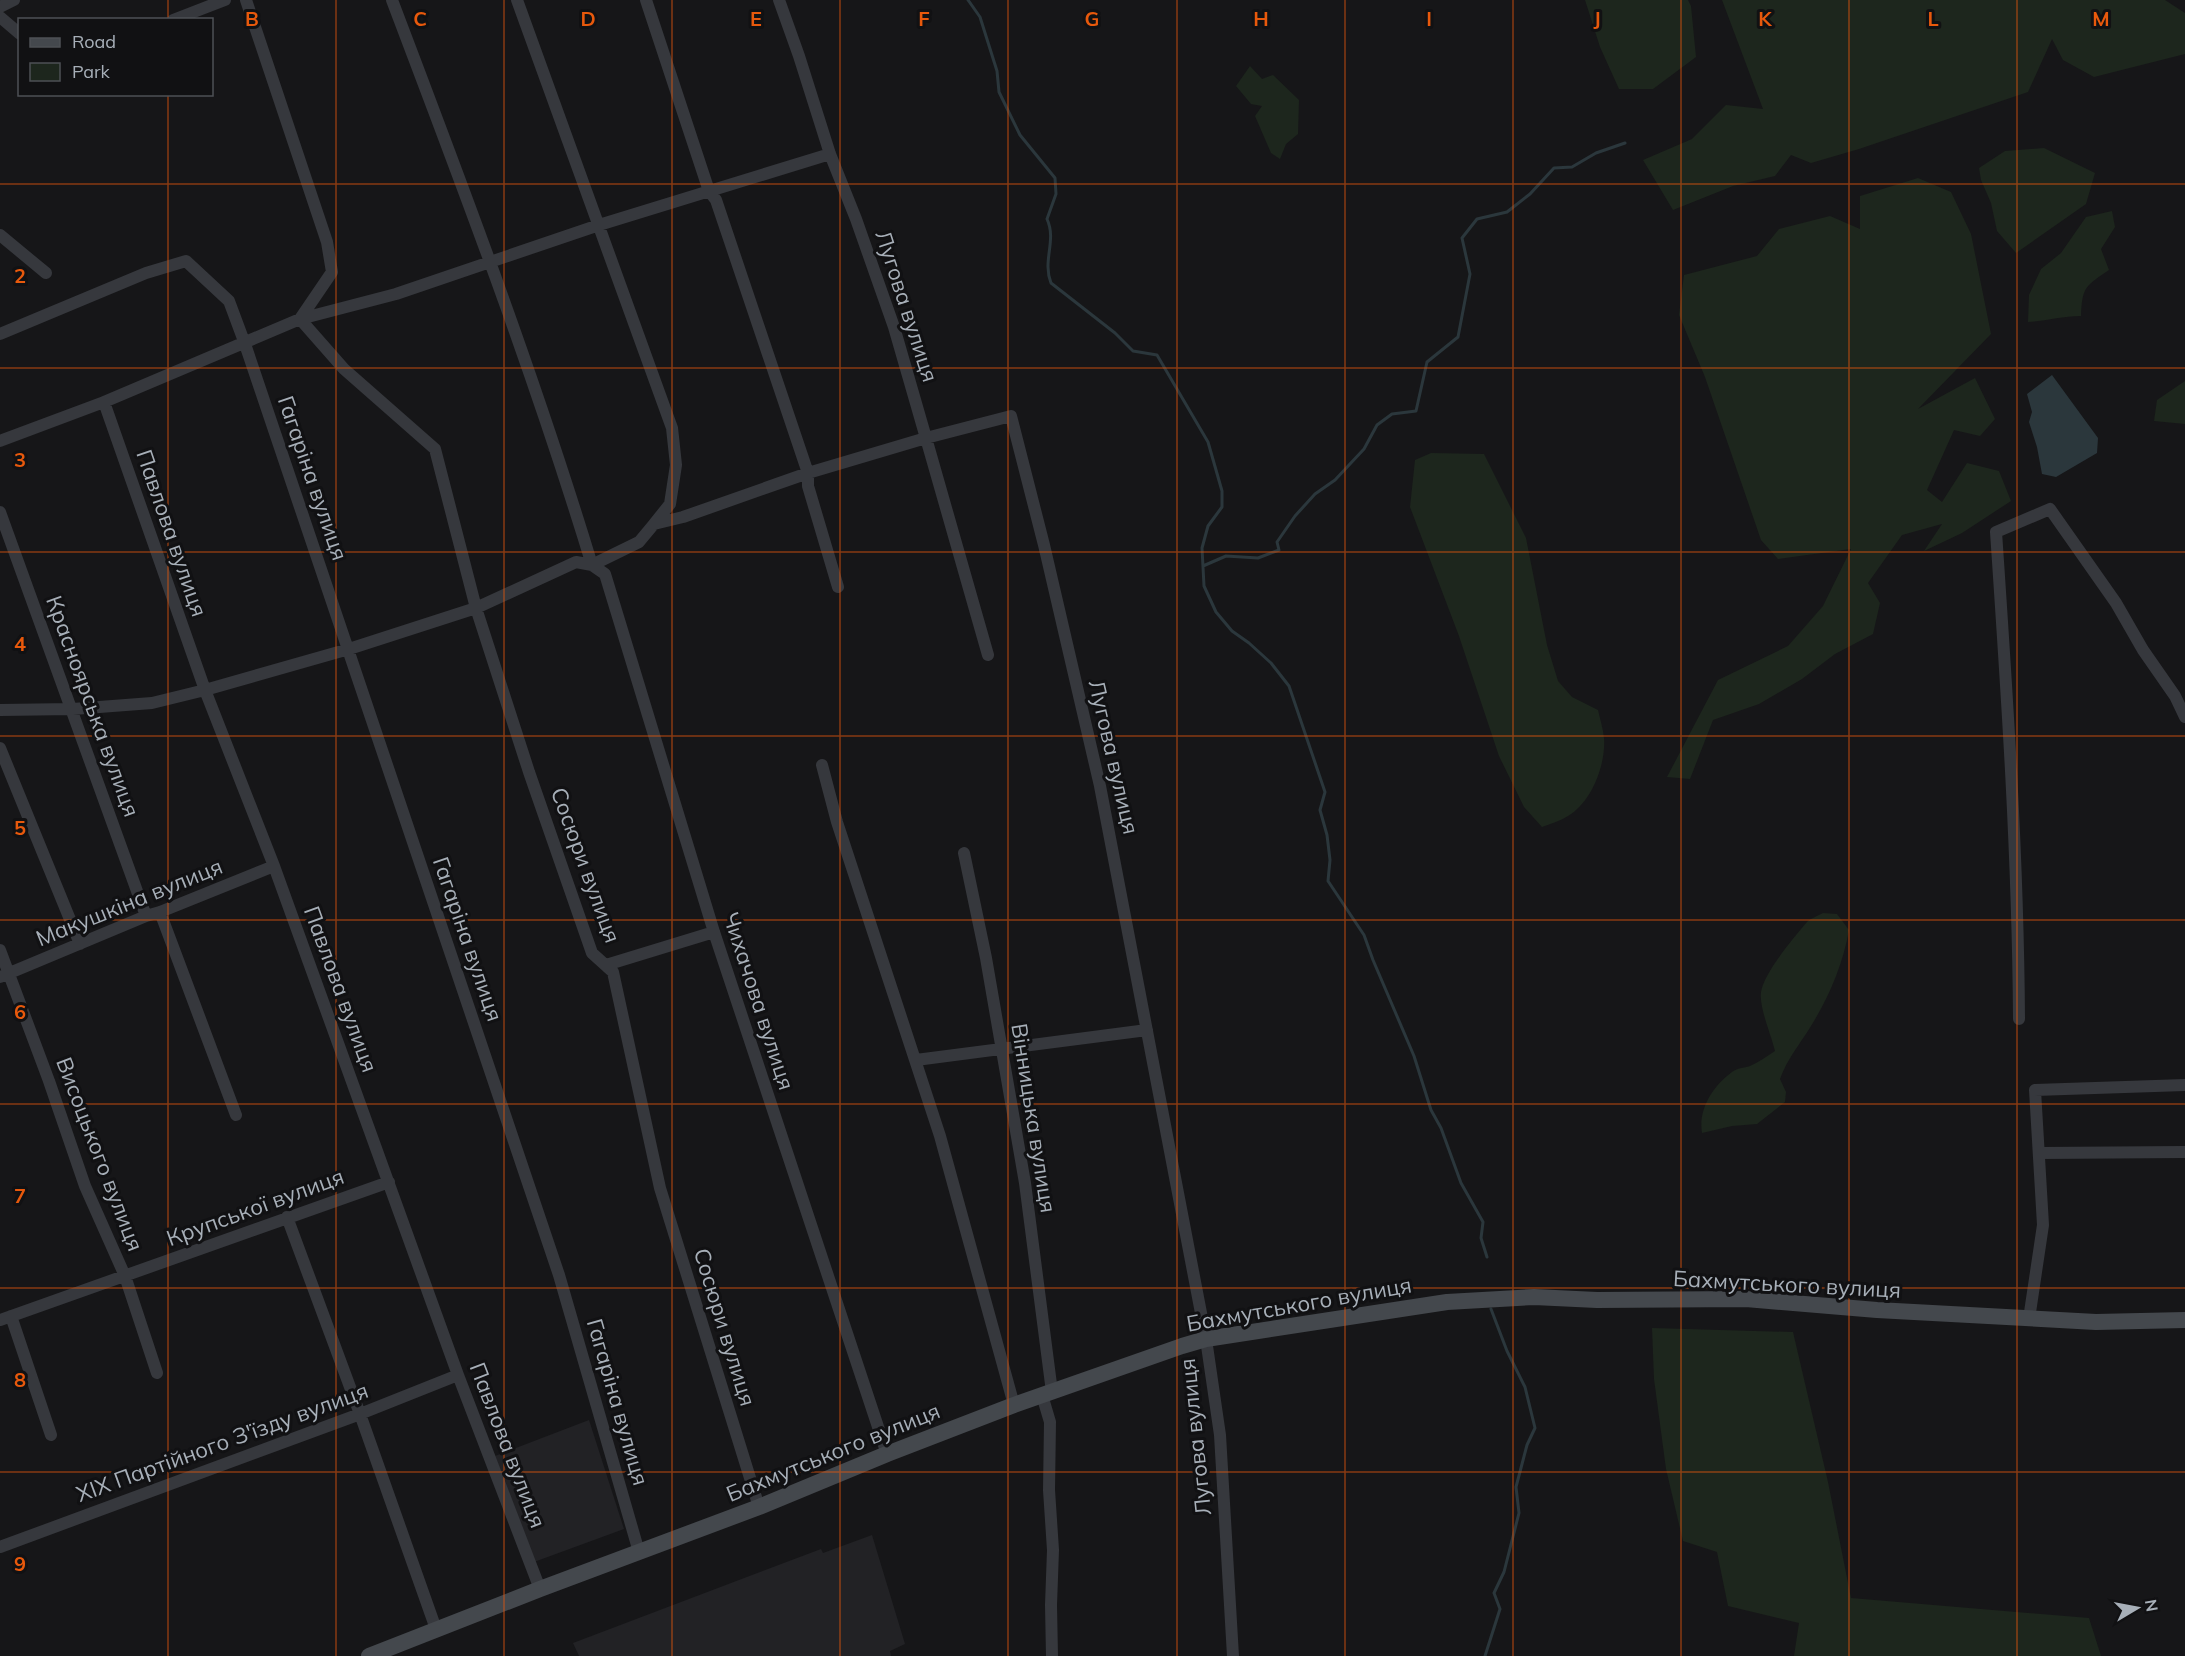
<svg xmlns="http://www.w3.org/2000/svg" width="2185" height="1656" font-family="Mulish,sans-serif">
	<rect width="100%" height="100%" fill="#161618"/>
	<path fill="#222225" d="M589,1420L624,1529L534,1562L495,1456Z
		M872,1535L905,1644L890,1651L891,1656H579L573,1643L821,1549L823,1553Z"/>
	<path fill="#1d261d" d="M1585,0H1688L1691,6L1696,57L1653,89H1619L1600,47Z
		M1722,0H2165L2185,13V54L2094,77L2063,60L2052,39L2028,92L1859,149L1811,163L1791,155L1775,176L1733,186L1673,210L1643,160L1692,139L1726,105L1763,109Z
		M1250,66L1262,79L1273,75L1299,100L1298,134L1286,144L1280,159L1271,153L1255,116L1262,106L1251,104L1236,86Z
		M2044,148L2095,173L2086,204L2016,253L1997,231L1991,203L1981,180L1979,168L2005,151Z
		M1918,178L1951,192L1971,234L1991,334L1918,409L1975,378L1995,419L1980,436L1954,430L1927,490L1942,502L1967,463L1999,471L2011,501L1962,533L1924,551L1942,524L1902,535L1868,583L1880,603L1873,634L1835,654L1802,679L1759,704L1713,720L1690,779L1667,777L1718,680L1788,646L1823,606L1851,549L1778,559L1761,540L1705,377L1679,315L1684,275L1757,256L1779,229L1830,216L1860,229V196Z
		M2112,211L2115,227L2101,249L2109,270C2086,286 2082,286 2081,316C2062,316 2047,321 2028,322L2029,295L2041,269L2061,253L2086,217Z
		M2185,381V424L2154,421L2157,400Z
		M1431,453L1484,454L1526,538L1547,645L1558,681L1572,697L1598,710C1600,719 1603,728 1604,738C1606,764 1592,802 1568,816C1560,821 1550,824 1542,827L1524,807L1499,756L1459,636L1410,507L1415,460Z
		M1823,913L1837,914L1849,930C1843,964 1829,997 1811,1026C1800,1044 1787,1059 1780,1079L1786,1092L1785,1102L1757,1124L1732,1126L1702,1133C1698,1109 1713,1086 1732,1072C1737,1068 1744,1068 1750,1066C1759,1062 1767,1056 1775,1051C1771,1034 1759,1008 1761,992C1764,973 1794,937 1807,922C1811,918 1818,916 1823,913Z
		M1652,1328L1793,1332L1828,1482L1851,1598L2089,1618L2101,1656H1794L1799,1623L1728,1606L1717,1552L1683,1541L1666,1469L1654,1379Z"/>
	<path fill="#2b373c" d="M2052,375L2098,438L2097,453L2056,477L2042,474L2037,447L2029,422L2032,412L2027,394Z"/>
	<g fill="none" stroke-linecap="round" stroke-linejoin="round">
		<path stroke="#2b373c" stroke-width="3" d="M968,0L980,17L997,71L999,92L1020,135L1055,178L1056,194L1047,219C1057,241 1042,260 1051,283L1115,333L1133,351L1157,355L1208,442L1222,491V507L1208,526L1202,548L1204,586L1216,612L1232,631L1249,643L1271,663L1289,686L1325,792L1320,810L1327,835L1330,860L1328,881L1364,935L1373,960L1414,1056L1431,1110L1441,1128L1461,1183L1483,1222L1481,1238L1487,1257
			M1203,566L1226,556L1258,558L1279,550L1277,542L1295,516L1315,494L1335,480L1364,449L1377,425L1392,414L1416,411L1427,362L1458,337L1470,274L1462,238L1477,219L1507,212L1530,194L1554,168L1572,167L1596,153L1625,143
			M1485,1656L1500,1609L1494,1593L1504,1572L1519,1513L1516,1487L1527,1445L1535,1428L1525,1387L1507,1351L1491,1309"/>
		<path stroke="#36383d" stroke-width="12" d="M246,0L327,242L332,272L300,319L344,369L435,449L476,608L529,772L592,953L613,972L660,1188L759,1507
			M392,0C463,187 534,374 592,565L605,574L714,932L887,1454
			M517,0L672,428L676,465L670,504L654,524
			M646,0L709,191L716,200L808,473V486L838,587
			M779,0L799,56L830,154L856,219L894,327L926,438L1011,416L1044,545L1100,786L1206,1339L1220,1435L1233,1656
			M0,7L14,0
			M0,17L20,34
			M173,20L225,0
			M0,235L46,273
			M0,334L146,273L186,261L229,301L245,344L559,1275L639,1552
			M104,402L205,690L274,866L458,1375L540,1589
			M0,441L104,402L300,319L396,294L599,225L830,154
			M0,512L146,916
			M0,710L73,709L152,703L205,690L349,649L476,608L576,562L592,565L639,542L654,524L683,517L808,473L926,438L988,655
			M0,748L80,944
			M822,765L837,822L940,1136L1014,1405
			M964,853L986,958L1025,1183L1052,1392
			M160,912L236,1115
			M0,950L49,1081L85,1186L125,1276L157,1373
			M606,965L714,932
			M0,977L146,916L160,912L274,866
			M2019,1019C2018,857 2007,694 1996,532L2050,509L2116,603L2143,650L2175,696L2185,717
			M916,1060L1147,1030
			M2040,1153L2185,1152
			M287,1217L360,1414L436,1629
			M11,1316L51,1435
			M2029,1319L2043,1225L2035,1090L2185,1085
			M0,1320L389,1182
			M1042,1395L1050,1422L1049,1490L1053,1550L1051,1605L1052,1656
			M0,1547L360,1414L458,1375"/>
		<path stroke="#44484d" stroke-width="16" d="M369,1656L540,1589L759,1507L887,1454L1014,1405L1182,1346L1206,1339L1447,1302L1534,1297L1597,1300L1746,1299L1877,1310L2096,1322L2185,1320"/>
	</g>
	<path fill="none" stroke="#e8590c" stroke-width="1.5" stroke-opacity="0.55" d="M168,0V20M336,0V1656M504,0V1656M672,0V1656M840,0V1656M1008,0V1656M1177,0V1656M1345,0V1656M1513,0V1656M1681,0V1656M1849,0V1656M2017,0V1656M168,94V1656M0,184H2185M0,368H2185M0,552H2185M0,736H2185M0,920H2185M0,1104H2185M0,1288H2185M0,1472H2185"/>
	<g text-anchor="middle" dominant-baseline="central" stroke-width="6" stroke-linejoin="round" paint-order="stroke">
		<g font-size="22" fill="#a7afb8" stroke="#111113">
			<text transform="translate(907 306) rotate(72)">Лугова вулиця</text>
			<text transform="translate(313 478) rotate(71)">Гагаріна вулиця</text>
			<text transform="translate(172 533) rotate(71)">Павлова вулиця</text>
			<text transform="translate(93 706) rotate(70)">Красноярська вулиця</text>
			<text transform="translate(1114 757) rotate(77)">Лугова вулиця</text>
			<text transform="translate(586 865) rotate(70)">Сосюри вулиця</text>
			<text transform="translate(129 902) rotate(-22)">Макушкіна вулиця</text>
			<text transform="translate(468 939) rotate(71)">Гагаріна вулиця</text>
			<text transform="translate(341 989) rotate(70)">Павлова вулиця</text>
			<text transform="translate(759 1001) rotate(72)">Чихачова вулиця</text>
			<text transform="translate(1034 1118) rotate(81)">Вінницька вулиця</text>
			<text transform="translate(100 1154) rotate(69)">Висоцького вулиця</text>
			<text transform="translate(255 1207) rotate(-20)">Крупської вулиця</text>
			<text transform="translate(1787 1284) rotate(3)">Бахмутського вулиця</text>
			<text transform="translate(1299 1304) rotate(-10)">Бахмутського вулиця</text>
			<text transform="translate(725 1327) rotate(73)">Сосюри вулиця</text>
			<text transform="translate(618 1402) rotate(74)">Гагаріна вулиця</text>
			<text transform="translate(1195 1437) rotate(-96)">Лугова вулиця</text>
			<text transform="translate(222 1442) rotate(-20)">XIX Партійного З'їзду вулиця</text>
			<text transform="translate(508 1445) rotate(69)">Павлова вулиця</text>
			<text transform="translate(833 1452) rotate(-22)">Бахмутського вулиця</text>
		</g>
	</g>
	<g font-size="20" text-anchor="middle" font-weight="bold" fill="#e8590c" stroke="#111113" stroke-width="6" stroke-linejoin="round" paint-order="stroke">
		<text x="252" y="26">B</text>
		<text x="420" y="26">C</text>
		<text x="588" y="26">D</text>
		<text x="756" y="26">E</text>
		<text x="924" y="26">F</text>
		<text x="1092" y="26">G</text>
		<text x="1261" y="26">H</text>
		<text x="1429" y="26">I</text>
		<text x="1597" y="26">J</text>
		<text x="1765" y="26">K</text>
		<text x="1933" y="26">L</text>
		<text x="2101" y="26">M</text>
		<text x="20" y="283">2</text>
		<text x="20" y="467">3</text>
		<text x="20" y="651">4</text>
		<text x="20" y="835">5</text>
		<text x="20" y="1019">6</text>
		<text x="20" y="1203">7</text>
		<text x="20" y="1387">8</text>
		<text x="20" y="1571">9</text>
	</g>
	<rect x="18" y="18" width="195" height="78" fill="#111113" stroke="#4d5055" stroke-width="1.5"/>
	<rect x="30" y="38" width="30" height="9" fill="#44484d" stroke="#4d5055" stroke-width="1.5"/>
	<text x="72" y="48" font-size="18" fill="#a7afb8">Road</text>
	<rect x="30" y="63" width="30" height="18" fill="#1d261d" stroke="#4d5055" stroke-width="1.5"/>
	<text x="72" y="78" font-size="18" fill="#a7afb8">Park</text>
	<g transform="translate(2137 1608) rotate(80)" stroke="#111113" stroke-width="4.5" paint-order="stroke">
	<path d="M0-4.5L10 22L0 15L-10 22Z" fill="#a7afb8"/>
	<text y="-9" font-size="16" font-weight="bold" text-anchor="middle" fill="#a7afb8">N</text>
	</g>
</svg>
